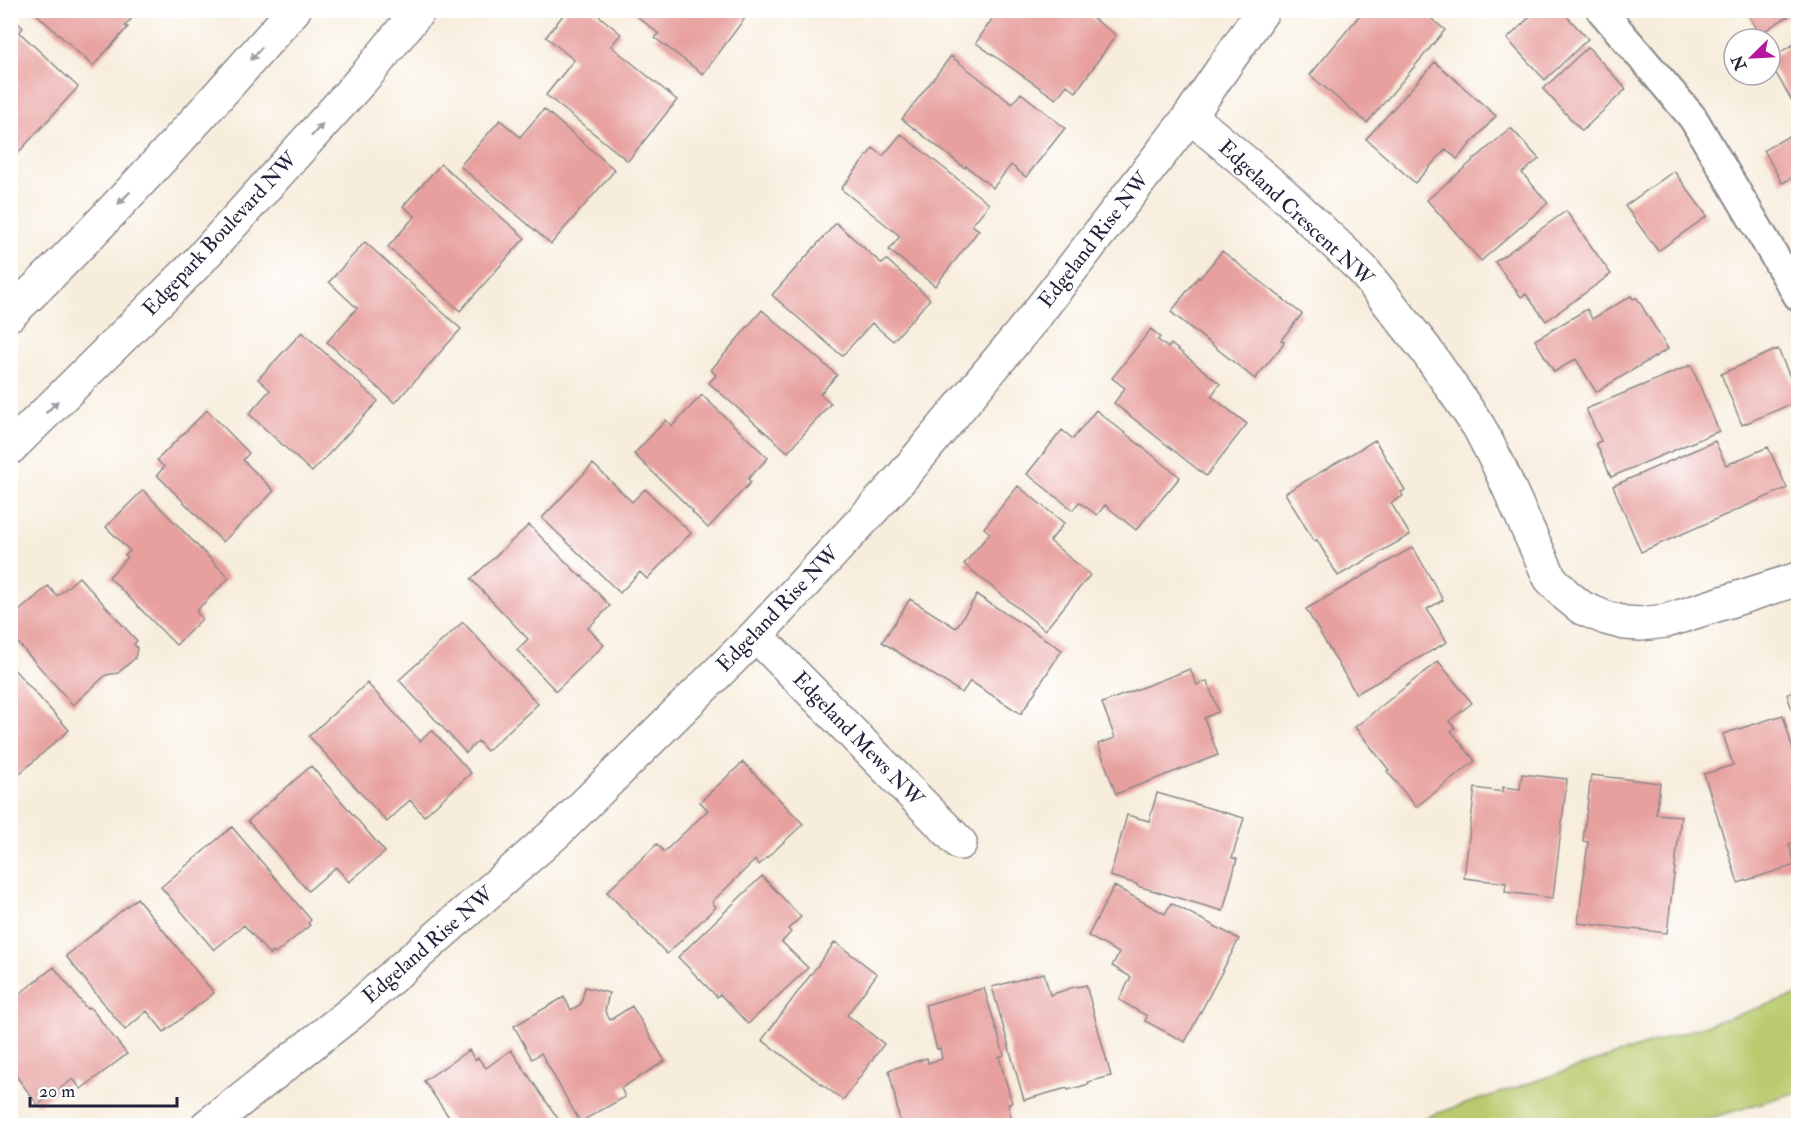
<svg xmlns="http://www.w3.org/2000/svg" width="1809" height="1136" font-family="'IM FELL Double Pica',serif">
	<rect width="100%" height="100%" fill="#fff"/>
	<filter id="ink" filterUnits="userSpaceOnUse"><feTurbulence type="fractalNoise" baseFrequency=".0167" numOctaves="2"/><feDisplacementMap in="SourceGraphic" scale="12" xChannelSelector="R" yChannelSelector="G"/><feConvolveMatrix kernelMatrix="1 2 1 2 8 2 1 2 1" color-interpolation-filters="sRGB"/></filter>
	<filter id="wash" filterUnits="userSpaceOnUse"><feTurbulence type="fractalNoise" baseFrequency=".008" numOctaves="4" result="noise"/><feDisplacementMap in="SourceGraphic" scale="24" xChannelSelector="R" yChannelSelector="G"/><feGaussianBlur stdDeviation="1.35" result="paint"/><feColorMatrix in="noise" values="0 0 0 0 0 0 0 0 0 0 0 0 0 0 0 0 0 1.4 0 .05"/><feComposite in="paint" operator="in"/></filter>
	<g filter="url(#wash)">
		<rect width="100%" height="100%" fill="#f7eddc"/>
		<path fill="#b9cb6e" stroke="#6e7654" stroke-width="1.5" d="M1798,995V1092L1688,1125H1406L1435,1114Z"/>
		<g id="blocks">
			<path fill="#e7a09e" d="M32,10H139L125,26L128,27L93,66Z
				M567,10H592L621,34L611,46L677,100L628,161L546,95L574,60L546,37Z
				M635,10H751L703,74L655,38L659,34L633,13Z
				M998,10H1081L1116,35L1076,92L1067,85L1056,99L976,43Z
				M1364,10H1421L1445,30L1367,123L1310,75Z
				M1537,10H1561L1588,39L1545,80L1507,39Z
				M1745,10H1798L1760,34Z
				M10,15L23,28L19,32L78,87L18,153L10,146Z
				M1798,38V111L1770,63V58L1796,43L1794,40Z
				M1588,47L1626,89L1582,131L1543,89Z
				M951,56L1012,104L1021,93L1065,128L1026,177L1011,165L993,188L966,166L965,168L902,119Z
				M1435,62L1496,116L1457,159L1446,149L1415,183L1366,139Z
				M544,109L615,170L551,244L460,166L500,120L520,137Z
				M1511,128L1539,159L1522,173L1548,203L1481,261L1427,200Z
				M1798,131V175L1782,183L1764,150Z
				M901,134L989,204L972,225L979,230L935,286L889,250L900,236L841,189L873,148L883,156Z
				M441,164L525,238L460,311L388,247L415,216L403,206Z
				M1674,171L1707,216L1658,251L1625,206Z
				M1566,211L1611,274L1546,321L1526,294L1521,297L1495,262Z
				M836,223L882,264L887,260L930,299L893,341L872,323L842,356L772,295Z
				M365,242L461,329L395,403L327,342L357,308L329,282Z
				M1222,251L1302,314L1281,340L1284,342L1281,347L1255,379L1171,312L1198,277L1200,278Z
				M1631,296L1633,299L1637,298L1668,349L1596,392L1576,359L1554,372L1535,340L1587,309L1592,319Z
				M762,310L837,375L820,394L831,403L788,452L709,383L716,375L711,370Z
				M1151,329L1160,337L1158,340L1168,348L1171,344L1220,384L1211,396L1247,424L1206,476L1114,403L1125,388L1112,378Z
				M302,332L378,401L312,472L249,414L270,390L258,379Z
				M1778,349L1798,396V401L1742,425L1721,374Z
				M1691,365L1719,431L1611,477L1596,443L1601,441L1586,409Z
				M702,395L768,458L748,479L751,482L708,528L692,512L693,511L634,454L666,420L672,426Z
				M207,410L249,453L243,460L274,491L223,542L157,475L164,467L157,460Z
				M1096,410L1180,477L1136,530L1105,505L1097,515L1079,502L1073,510L1027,474L1062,430L1073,439Z
				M1375,440L1405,490L1401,492L1403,496L1391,503L1410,535L1338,576L1317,540L1314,541L1285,493Z
				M1715,441L1726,465L1768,447L1787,488L1641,552L1613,486Z
				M593,464L632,502L645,489L691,533L647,579L640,572L620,593L542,518Z
				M1018,486L1064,523L1050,541L1090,575L1045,630L964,564L990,533L984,528Z
				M143,490L229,578L196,611L202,619L176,645L109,577L128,557L125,555L130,551L106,527Z
				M529,525L581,577L582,576L610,606L588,628L604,645L556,691L517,650L528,639L471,579Z
				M1413,547L1443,600L1427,609L1447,642L1356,694L1306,609Z
				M79,577L137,641L134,644L137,648L135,658L118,673L106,675L73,705L10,634V619L48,586L57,596Z
				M977,595L1062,650L1021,714L970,681L962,693L882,642L910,599L956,628Z
				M463,622L538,704L487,751L478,741L466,753L399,680Z
				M1438,661L1472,703L1449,721L1455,728L1451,731L1475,761L1416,807L1387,771L1389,770L1355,727Z
				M10,665L69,730L10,782Z
				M1190,669L1197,685L1207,681L1217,707L1218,712L1204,718L1218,755L1116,794L1098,744L1115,738L1102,703Z
				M367,683L420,741L432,730L471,773L424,816L410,800L387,822L309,736Z
				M1798,690V730L1787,694Z
				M1783,715L1798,768V841L1789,844L1795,865L1738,883L1704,774L1733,765L1723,734Z
				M743,762L803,824L759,865L755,860L712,902L716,907L667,954L607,892L657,844L664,852L708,810L700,802Z
				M311,766L385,852L349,882L336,867L308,891L248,821Z
				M1522,774L1567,779L1553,898L1505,892L1506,883L1464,878L1475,788L1503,792V787L1520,789Z
				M1591,775L1660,783L1656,814L1681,816L1667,933L1578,923L1588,842L1583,841Z
				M1157,793L1244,818L1232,858L1237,859L1223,911L1137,886V884L1110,876L1127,815L1149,821Z
				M232,827L311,920L308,923L310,925L275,954L273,952L270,955L244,925L214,950L161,887Z
				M762,876L801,917L788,929L791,932L782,942L808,968L748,1024L720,994L717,997L678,957Z
				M1114,886L1165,914L1171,903L1239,939L1185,1042L1145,1021L1147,1016L1119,1000L1131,977L1112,966L1119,953L1088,936Z
				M137,898L214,993L164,1032L147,1011L125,1030L66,956Z
				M835,942L877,974L847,1015L884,1044L843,1100L762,1040Z
				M54,967L87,1009L90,1007L127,1054L81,1089L73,1079L38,1105L10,1068V1001Z
				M1044,973L1050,995L1077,986L1078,987L1086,985L1111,1076L1088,1082L1089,1084L1068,1090L1067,1088L1024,1100L992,987Z
				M585,987L609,993L605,1011L610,1020L632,1006L665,1061L621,1088L625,1097L580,1122L541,1053L532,1059L514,1026L564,997L571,1010L581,1004Z
				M984,988L1004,1055L999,1057L1012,1103L1008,1104L1013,1126H901L889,1070L927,1058L928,1063L942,1059L940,1048L937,1049L925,1005Z
				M469,1050L475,1060L478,1058L486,1068L511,1050L563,1126H455L424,1081Z
				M10,1115L18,1126H10Z"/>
		</g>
	</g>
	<g filter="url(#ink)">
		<use href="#blocks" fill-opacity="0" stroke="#8c888c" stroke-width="1.5"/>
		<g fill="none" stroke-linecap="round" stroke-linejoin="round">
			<g stroke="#8c888c" stroke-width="32">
				<path id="service" d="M1601,10L1693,118L1798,296"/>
			</g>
			<g stroke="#8c888c" stroke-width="36">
				<path id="minor" d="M1190,116L1281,192L1362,269L1426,350L1479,427L1498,464L1550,578L1566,595L1582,608L1606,618L1625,623L1641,624L1666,621L1798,579
					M756,635L960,843
					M207,1126L351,1013L558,831L756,635L897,483L1036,315L1190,116L1263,10"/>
			</g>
			<g stroke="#8c888c" stroke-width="36">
				<path id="tertiary" d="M10,314C110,218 203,114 294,10
					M10,448L198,262L368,73L419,10"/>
			</g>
			<use href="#service" stroke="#fff" stroke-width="28"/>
			<use href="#minor" stroke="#fff" stroke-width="33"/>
			<use href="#tertiary" stroke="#fff" stroke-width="33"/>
		</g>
		<defs><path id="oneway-solid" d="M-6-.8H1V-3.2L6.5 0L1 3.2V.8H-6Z" transform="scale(1.5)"/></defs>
		<g fill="#9c9ca7">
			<use href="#oneway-solid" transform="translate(256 54) rotate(131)"/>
			<use href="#oneway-solid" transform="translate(317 130) rotate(-48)"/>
			<use href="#oneway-solid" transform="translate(124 198) rotate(134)"/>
			<use href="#oneway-solid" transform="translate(52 407) rotate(-45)"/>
		</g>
	</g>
	<g text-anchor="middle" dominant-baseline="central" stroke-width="4.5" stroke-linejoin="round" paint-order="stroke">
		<g font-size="21" fill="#22223b" stroke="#fff">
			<text transform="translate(1296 213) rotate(43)">Edgeland Crescent NW</text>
			<text transform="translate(220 234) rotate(-47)">Edgepark Boulevard NW</text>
			<text transform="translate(1094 240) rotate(-52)">Edgeland Rise NW</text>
			<text transform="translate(778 609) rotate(-46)">Edgeland Rise NW</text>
			<text transform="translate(858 739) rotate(46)">Edgeland Mews NW</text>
			<text transform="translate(428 945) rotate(-41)">Edgeland Rise NW</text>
		</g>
	</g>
	<rect width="1809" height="1136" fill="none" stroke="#fff" stroke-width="36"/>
	<g transform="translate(1752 57) rotate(246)"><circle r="28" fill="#ffffff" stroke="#a7a7b1" stroke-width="1.5"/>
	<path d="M0-4.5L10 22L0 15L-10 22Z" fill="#b5179e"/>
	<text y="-9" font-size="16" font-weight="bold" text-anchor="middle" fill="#22223b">N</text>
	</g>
	<path d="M30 1097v9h147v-9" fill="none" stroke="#22223b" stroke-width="3"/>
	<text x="39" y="1097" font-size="18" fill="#22223b" stroke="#ffffff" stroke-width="4.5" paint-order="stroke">20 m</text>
</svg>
